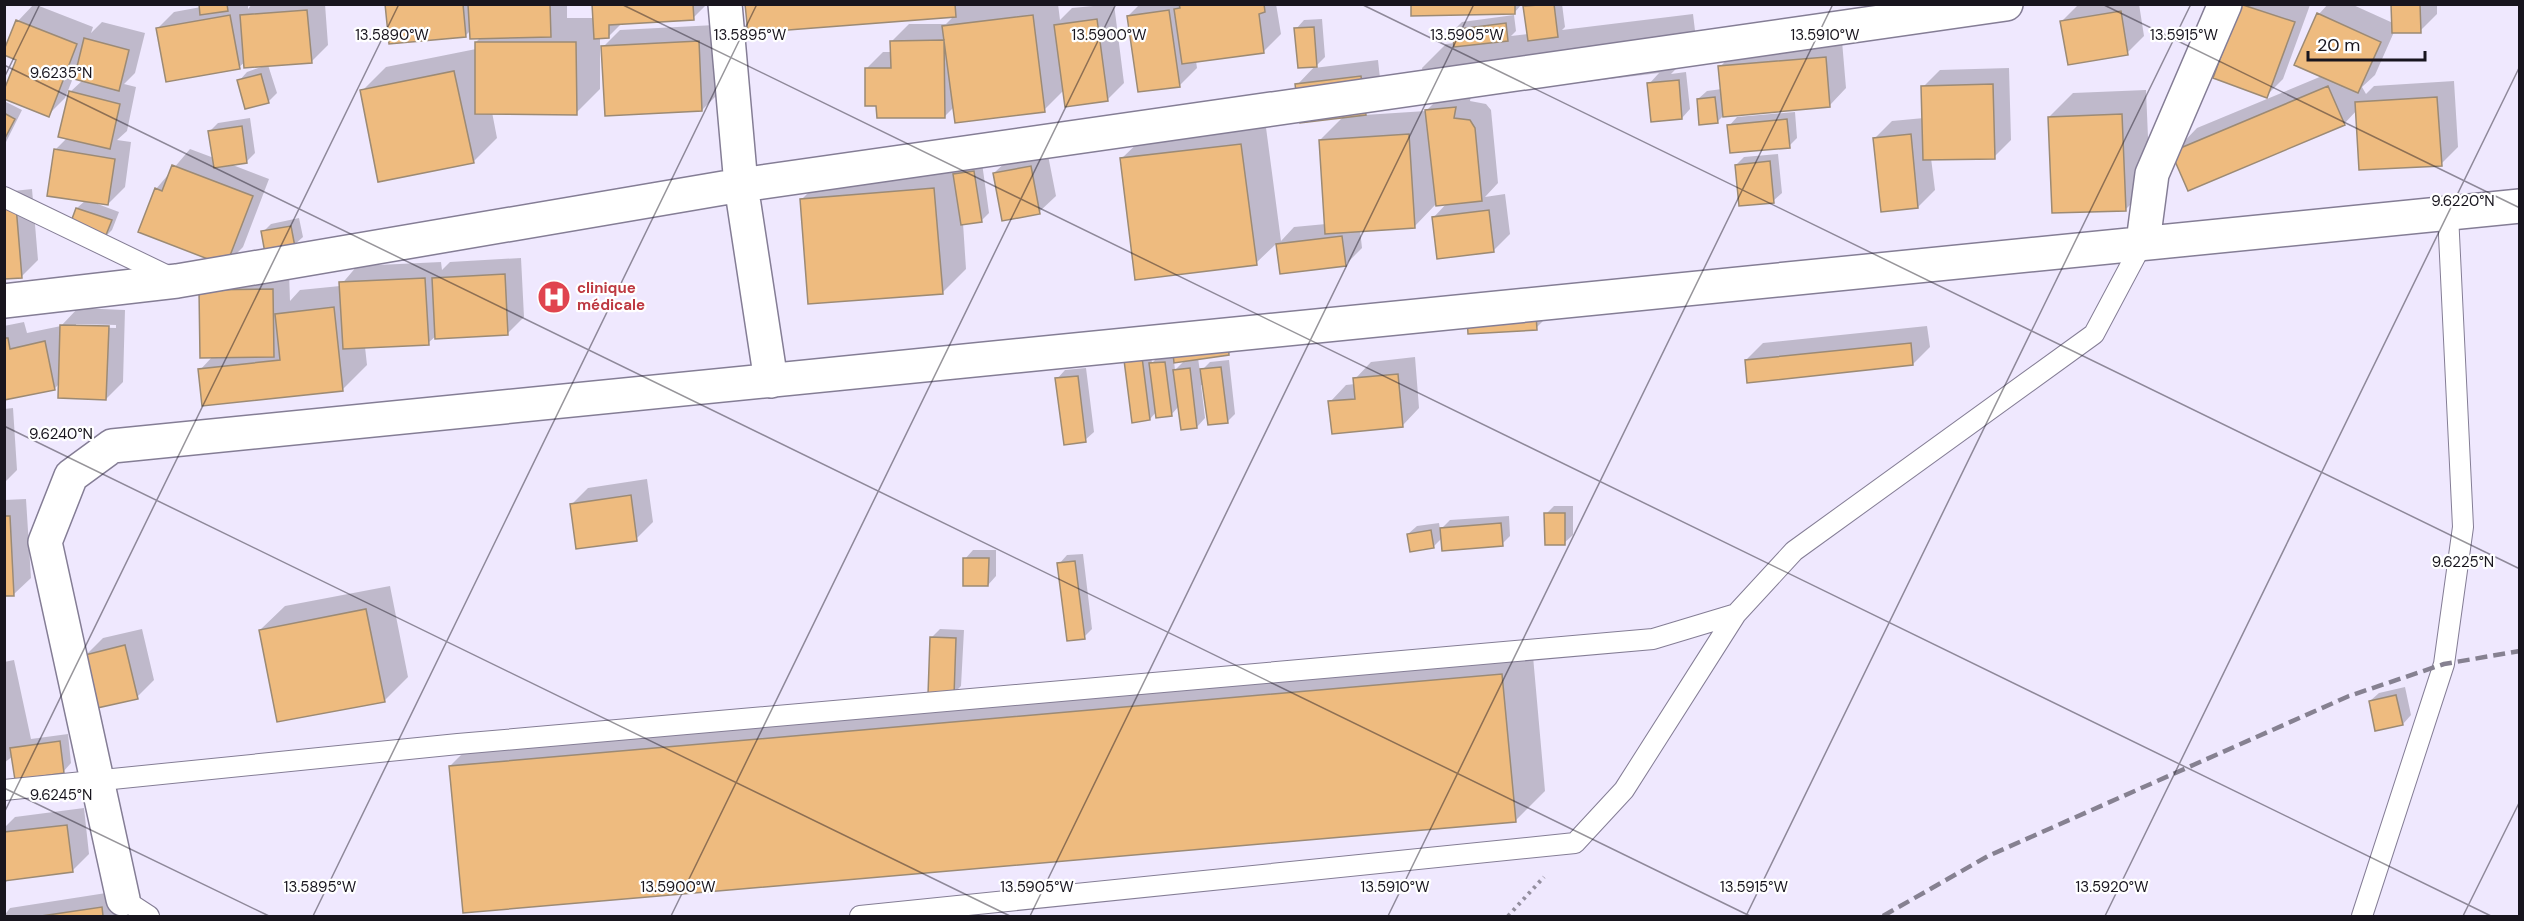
<svg xmlns="http://www.w3.org/2000/svg" width="2524" height="921" font-family="'DM Sans',sans-serif">
	<rect width="100%" height="100%" fill="#efe8fe"/>
	<path fill="#0003" fill-rule="evenodd" d="M34,4L93,27L91,33L102,22L145,33L135,73L124,84L136,87L127,131L117,140L131,142L125,187L108,204L95,203L119,212L112,230L104,238L71,227L77,208L86,200L55,150L67,138L70,92L83,80L73,78L65,98L48,115L18,59V21Z
		M201,4H248V9L252,4H325L328,45L311,62L268,65L277,93L269,101L247,107L239,81L247,72L267,65L245,62L239,67L157,29L174,12L201,7Z
		M387,4H567V18H594L593,4H707L693,18L622,23L609,36L600,37V89L576,113L492,112L497,138L473,162L362,91L386,67L476,49V42L481,37L471,30L466,35Z
		M747,4H1058L1060,20L1072,8L1114,4L1124,83L1107,100L1064,90L1044,110L954,107L945,116L878,105L866,69L883,52H892V41L909,24H946L954,16Z
		M1140,4H1276L1281,34L1264,51L1196,61L1197,68L1180,85L1128,16Z
		M1412,4H1522L1514,13Z
		M1527,4H1562L1565,27L1562,30L1693,14L1697,47L1671,74L1686,72L1690,109L1682,118L1649,84L1659,73L1496,93L1425,90L1422,68L1446,44L1455,43L1454,30L1462,22L1514,15L1516,31L1511,36L1528,34L1525,7Z
		M2139,4L2144,36L2127,53L2061,22L2078,5Z
		M2241,4L2310,5L2283,79L2266,96Z
		M2328,4H2351L2393,23V4H2437V14L2420,31L2394,32L2375,75L2362,87L2366,94L2374,86L2454,81L2458,147L2441,164L2357,110L2344,124L2173,153L2197,128L2322,76L2319,14Z
		M1322,19L1325,57L1314,68L1378,60L1382,97L1364,115L1426,111L1443,94L1472,91L1470,101L1486,104L1491,110L1498,183L1485,197L1505,194L1510,234L1493,251L1433,218L1447,203L1436,204L1414,227L1360,230L1362,248L1345,265L1281,272L1277,243L1256,263L1121,159L1146,135L1265,120L1281,241L1294,227L1326,224L1320,140L1344,116L1297,85L1316,65L1296,29L1304,20Z
		M715,25L719,93L702,110L603,47L620,30Z
		M1842,41L1846,88L1830,105L1724,115L1717,122L1698,99L1707,91L1722,89L1720,67L1736,50Z
		M2009,68L2011,140L1994,157L1931,158L1935,190L1918,207L1875,138L1892,121L1924,118L1923,87L1940,70Z
		M2146,90L2150,185L2126,209L2049,117L2073,93Z
		M4,101L22,110L4,146Z
		M1795,112L1797,138L1789,146L1729,126L1737,117Z
		M250,118L255,153L246,162L230,164L269,179L243,247L226,264L156,189L190,149L214,158L210,131L218,123Z
		M1047,150L1056,196L1039,212L994,173L1011,157Z
		M1778,154L1782,193L1773,201L1736,165L1744,157Z
		M982,163L989,213L981,221L963,223L966,269L942,293L802,199L826,175Z
		M32,189L38,260L21,277L4,192Z
		M299,218L303,237L294,245L263,232L271,224Z
		M521,258L524,317L507,334L437,335L428,343L365,347L367,365L343,389L200,370L213,356L200,291L289,273L290,301L300,290L340,286L357,266L441,262L442,270L450,262Z
		M1543,306L1544,320L1536,328L1470,332Z
		M78,308L125,310L123,382L106,399L60,383L55,388L4,399V326L24,322L27,333L61,326ZM76,324L116,325V328L76,327Z
		M1927,326L1930,347L1913,364L1746,360L1763,343Z
		M1237,346L1229,354L1198,358L1200,372L1210,362L1229,360L1235,414L1227,422L1204,385H1201L1205,418L1197,427L1179,406L1171,415L1157,411L1150,419L1126,360L1150,350L1152,363L1159,356ZM1186,359L1175,370L1174,361Z
		M1415,357L1419,408L1403,425L1330,402L1346,385L1355,384V379L1371,362Z
		M1086,368L1094,432L1085,440L1057,379L1065,370Z
		M13,408L17,470L4,483V409Z
		M647,479L653,522L636,539L571,505L588,488Z
		M26,499L31,578L14,594L4,595V500Z
		M1554,506H1573V535L1564,543L1546,514Z
		M1509,516L1510,536L1502,544L1442,538L1433,547L1408,534L1417,526L1439,523L1440,530L1450,520Z
		M973,550H996V576L988,585L965,559Z
		M1083,554L1092,629L1084,637L1059,564L1067,555Z
		M390,586L408,677L384,701L260,630L285,606Z
		M142,629L154,680L137,697L86,655L103,638Z
		M940,629L964,630L961,686L952,695L1532,645L1545,791L1515,821L450,766L480,736L945,696L931,638Z
		M14,660L31,739L68,734L71,763L63,772L13,756L4,763V662Z
		M2405,687L2411,715L2403,724L2370,701L2379,693Z
		M84,808L89,854L72,871L8,879L4,886V828L15,817Z
		M119,891L123,916H4L10,908Z"/>
	<path fill="#eebb7f" stroke="#9c8a74" stroke-width="1.5" d="M199,4H227L228,11L200,15Z
		M385,4H463L466,37L389,44Z
		M468,4H550L551,37L470,39Z
		M592,4H693L694,20L609,25V38L594,39Z
		M745,4H955L956,17L748,33Z
		M1179,4H1264L1265,12L1259,14L1264,53L1182,64L1174,9L1180,8Z
		M1411,4H1515V14L1411,16Z
		M1554,4L1558,37L1528,41L1523,6Z
		M2240,4L2295,22L2267,98L2213,78Z
		M2391,4H2420L2421,33H2392Z
		M307,10L312,63L244,68L240,15Z
		M1169,10L1180,87L1138,92L1127,16Z
		M2121,11L2128,55L2068,65L2060,21Z
		M2317,13L2381,42L2358,93L2294,65Z
		M230,15L240,69L166,82L156,28Z
		M1033,15L1045,112L955,123L942,26Z
		M1097,19L1108,101L1065,107L1054,25Z
		M16,20L77,44L49,117L4,99V90L16,60L4,55V50Z
		M1506,23L1508,41L1454,47L1452,30Z
		M1314,27L1317,67L1298,68L1294,28Z
		M84,38L129,50L119,91L74,79Z
		M944,40L945,118H877L876,106H865V68H891L890,41Z
		M699,41L702,111L605,116L601,46Z
		M475,42H576L577,115L475,114Z
		M1826,57L1830,107L1723,117L1718,66Z
		M454,71L474,163L378,182L360,90Z
		M261,74L269,103L245,109L237,80Z
		M1361,76L1366,115L1300,123L1295,84Z
		M1679,80L1682,119L1651,122L1647,83Z
		M1993,84L1995,159L1923,160L1921,86Z
		M2328,86L2345,125L2188,191L2171,152Z
		M69,91L120,104L110,149L58,137Z
		M1715,97L1718,123L1699,125L1697,99Z
		M2437,97L2442,166L2359,170L2355,102Z
		M1456,107L1454,118L1470,120L1475,128L1482,201L1436,206L1425,110Z
		M4,113L15,119L4,140Z
		M2122,114L2126,211L2052,213L2048,117Z
		M1787,119L1790,148L1730,153L1727,125Z
		M242,126L247,163L214,168L208,131Z
		M1409,134L1415,228L1325,234L1319,140Z
		M1911,134L1918,208L1881,212L1873,138Z
		M1241,144L1257,265L1135,280L1120,158Z
		M54,149L115,159L108,205L47,196Z
		M1770,161L1774,203L1739,206L1735,165Z
		M172,165L253,196L226,266L138,232L155,188L162,191Z
		M1031,166L1040,214L1002,221L993,173Z
		M974,171L982,222L961,225L953,174Z
		M934,188L943,294L808,304L800,199Z
		M4,206H16L22,278L4,279Z
		M76,208L112,220L104,240L69,227Z
		M1489,210L1494,252L1437,259L1432,217Z
		M291,226L295,247L265,253L261,231Z
		M1342,236L1346,266L1280,274L1276,244Z
		M505,274L508,335L435,339L432,278Z
		M425,278L429,345L343,349L339,282Z
		M273,289L274,357L200,358L199,290Z
		M334,307L343,391L202,406L198,369L280,360L275,314Z
		M1536,314L1537,330L1468,334L1467,318Z
		M60,325L109,326L106,400L58,398Z
		M1227,337L1229,355L1174,363L1172,344Z
		M4,338H8L10,349L45,341L55,390L4,400Z
		M1911,343L1913,365L1747,383L1745,360Z
		M1142,357L1150,420L1132,423L1124,360Z
		M1165,362L1172,416L1156,418L1149,363Z
		M1221,367L1228,423L1208,425L1200,369Z
		M1190,368L1197,428L1181,430L1173,370Z
		M1398,374L1403,427L1332,434L1328,401L1355,399L1353,378Z
		M1078,376L1086,442L1064,445L1055,378Z
		M631,495L637,541L576,549L570,504Z
		M1544,513H1565V545H1545Z
		M4,516H10L14,596H4Z
		M1501,523L1503,546L1442,551L1440,528Z
		M1431,530L1434,548L1410,552L1407,534Z
		M963,558H989L988,586H963Z
		M1075,561L1085,639L1067,641L1057,563Z
		M366,609L385,702L277,722L259,630Z
		M930,637L956,638L954,696L928,695Z
		M125,645L138,699L97,708L85,655Z
		M1502,674L1516,822L463,913L449,766Z
		M2396,695L2403,725L2375,731L2369,701Z
		M60,741L64,773L15,780L10,748Z
		M67,825L73,872L4,881V832Z
		M102,907L103,916H41Z"/>
	<g fill="none" stroke-linecap="round" stroke-linejoin="round">
		<g stroke="#847d95" stroke-width="22">
			<path id="lane" d="M4,197L172,278
				M4,790L458,744L1653,639L1736,614
				M123,899L149,916
				M860,916L1575,843L1624,790L1736,614L1794,551L2094,334L2143,242
				M2362,916L2444,664L2463,527L2448,214"/>
		</g>
		<g stroke="#847d95" stroke-width="36">
			<path id="street" d="M725,4L741,185L771,381
				M2143,242L2152,174L2225,4
				M4,301L177,281L741,185L2006,4
				M123,899L45,542L71,476L112,446L2520,206"/>
		</g>
		<path stroke="#938e9e" stroke-width="4" stroke-dasharray="3 4.5" stroke-linecap="butt" d="M1508,916L1544,877"/>
		<use href="#lane" stroke="#fff" stroke-width="20"/>
		<use href="#street" stroke="#fff" stroke-width="33"/>
		<path stroke="#868191" stroke-width="4.5" stroke-dasharray="12 6" stroke-linecap="butt" d="M1883,916L1988,856L2349,696L2444,664L2520,651"/>
	</g>
	<path fill="none" stroke="#18151e" stroke-width="1.5" stroke-opacity="0.45" d="M621,4L2491,916M1361,4L2520,569M2102,4L2520,208M4,65L1750,916M4,78L40,4M4,426L1010,916M4,788L269,916M4,813L399,4M313,916L757,4M671,916L1116,4M1030,916L1474,4M1388,916L1833,4M1746,916L2191,4M2105,916L2520,66M2463,916L2520,801"/>
	<defs>
		<g id="hospital-disc" transform="scale(1.725)"><circle r="9.5" fill="#e0444e" stroke="#fff"/><path d="M-5-5h3v3.5h4V-5h3V5h-3V1.5h-4V5h-3Z" fill="#fff"/></g>
	</defs>
	<g fill-rule="evenodd">
		<use href="#hospital-disc" x="554" y="297"/>
	</g>
	<g text-anchor="middle" dominant-baseline="central" stroke-width="4.5" stroke-linejoin="round" paint-order="stroke">
		<g font-size="15" font-weight="bold" fill="#be3a42" stroke="#fff" text-anchor="start">
			<text x="577" y="288">clinique<tspan x="577" dy="17">médicale</tspan></text>
		</g>
	</g>
	<g font-size="15" text-anchor="middle" fill="#18151e" stroke="#fff" stroke-width="4.5" stroke-linejoin="round" paint-order="stroke">
		<text x="392" y="40">13.5890°W</text>
		<text x="750" y="40">13.5895°W</text>
		<text x="1109" y="40">13.5900°W</text>
		<text x="1467" y="40">13.5905°W</text>
		<text x="1825" y="40">13.5910°W</text>
		<text x="2184" y="40">13.5915°W</text>
		<text x="61" y="78">9.6235°N</text>
		<text x="2463" y="206">9.6220°N</text>
		<text x="61" y="439">9.6240°N</text>
		<text x="2463" y="567">9.6225°N</text>
		<text x="61" y="800">9.6245°N</text>
		<text x="320" y="892">13.5895°W</text>
		<text x="678" y="892">13.5900°W</text>
		<text x="1037" y="892">13.5905°W</text>
		<text x="1395" y="892">13.5910°W</text>
		<text x="1754" y="892">13.5915°W</text>
		<text x="2112" y="892">13.5920°W</text>
	</g>
	<rect width="2524" height="921" fill="none" stroke="#18151e" stroke-width="12"/>
	<path d="M2308 51v9h117v-9" fill="none" stroke="#18151e" stroke-width="3"/>
	<text x="2317" y="51" font-size="18" fill="#18151e" stroke="#ffffff" stroke-width="4.5" paint-order="stroke">20 m</text>
</svg>
